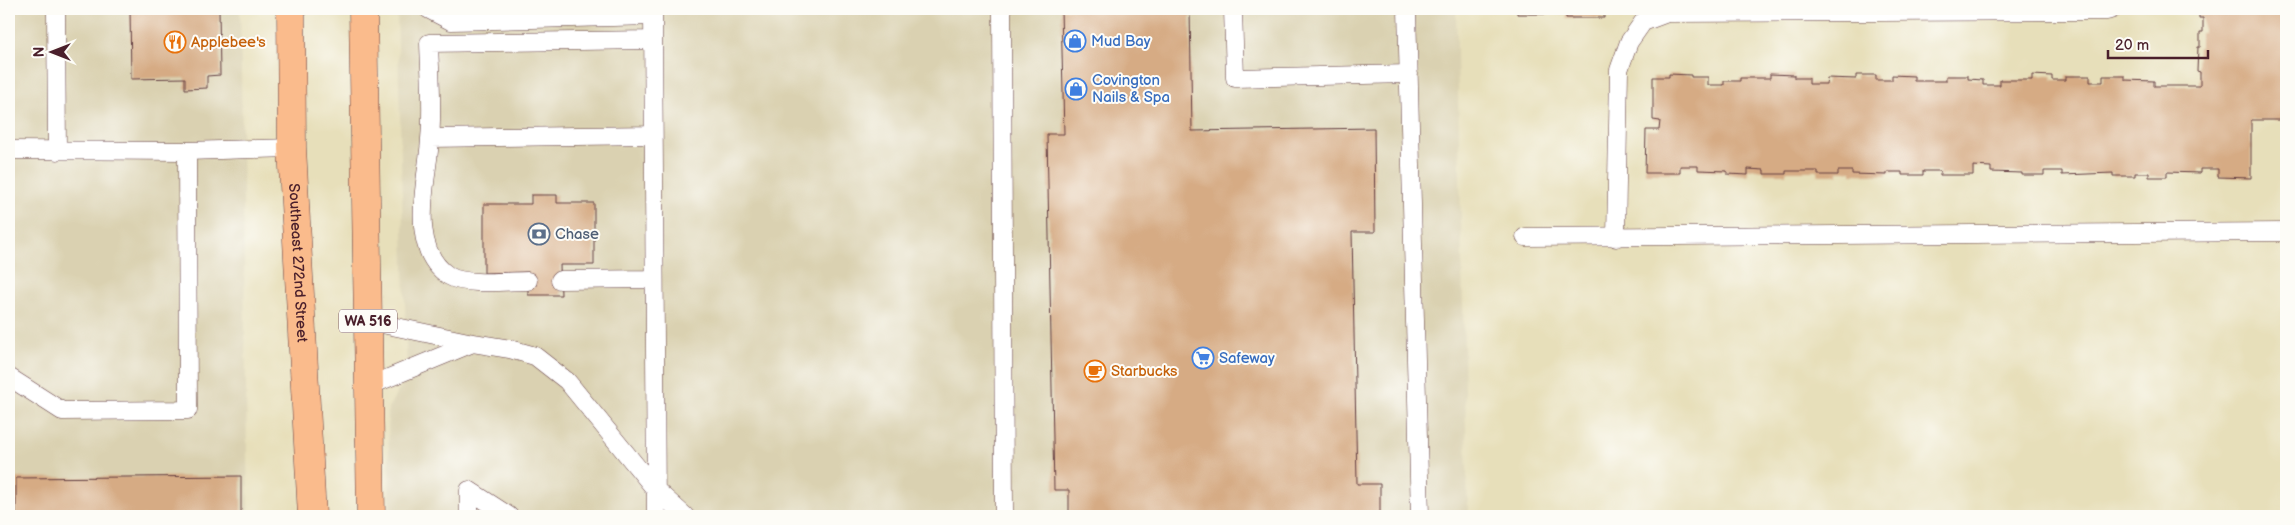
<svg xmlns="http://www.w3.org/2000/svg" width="2295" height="525" font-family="'Balsamiq Sans',sans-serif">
	<rect width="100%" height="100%" fill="#fdfcf7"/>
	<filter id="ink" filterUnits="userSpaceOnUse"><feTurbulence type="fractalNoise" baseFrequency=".02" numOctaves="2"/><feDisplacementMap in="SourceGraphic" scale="10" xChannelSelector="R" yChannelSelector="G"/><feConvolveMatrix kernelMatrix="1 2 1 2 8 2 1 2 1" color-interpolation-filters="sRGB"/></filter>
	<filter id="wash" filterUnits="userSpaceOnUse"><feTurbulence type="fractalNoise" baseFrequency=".0096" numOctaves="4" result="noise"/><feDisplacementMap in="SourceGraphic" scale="20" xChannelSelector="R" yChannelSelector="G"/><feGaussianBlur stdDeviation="1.12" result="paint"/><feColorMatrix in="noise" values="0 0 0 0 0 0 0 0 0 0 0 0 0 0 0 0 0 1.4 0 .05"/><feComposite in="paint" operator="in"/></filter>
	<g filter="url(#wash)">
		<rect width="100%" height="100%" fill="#e7dfba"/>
		<path fill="#dad1b1" d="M9,9H240L248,516H9Z
			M397,9H1456L1468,516H390L388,408L407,376Z"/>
		<g id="blocks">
			<path fill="#d6ab84" d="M130,9H219L220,75L207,76V88L185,89V78L131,79Z
				M1061,9H1190L1192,131L1374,128L1375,232H1352L1357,484H1380V513L1360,514V516H1069V490H1054L1047,134H1064Z
				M1517,9H1604V18H1566V14H1517Z
				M2199,9H2286V120H2251V178L2218,177V169H2200V173L2167,172V177H2149V173H2135V176H2113V173L2062,175V171H2044V175H2022V173L1991,172V167L1973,166V175H1940V171H1923V175H1902V172H1887V175L1852,174V171H1838V175H1818V171H1786V174H1764V170L1748,169V175L1727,174V171L1698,170V166H1680V173H1645L1646,130H1659L1660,121L1653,120V77H1669V74L1691,75V77H1708V85H1724V81H1740V78H1770V74L1794,75V78H1809V84H1826L1827,78L1856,79V75H1876V80H1892V75L1914,76V81H1946V76H1968V79L1983,80V85H2000V80H2032V75L2052,76V80H2066V76H2090V82H2103V76H2125V80L2154,81V86H2200V72L2197,71L2198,47H2200V32H2203V18H2199Z
				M531,195H557V203H594V265H560L561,295H528V272L484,273V204H531Z
				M241,476V516H16V478Z"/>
		</g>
	</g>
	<g filter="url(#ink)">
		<use href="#blocks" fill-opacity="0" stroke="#623c40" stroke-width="1"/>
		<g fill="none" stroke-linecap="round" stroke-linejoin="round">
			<g stroke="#623c40" stroke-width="19">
				<path id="service" d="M56,9L57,151
					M428,9L451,21L653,16
					M653,9L656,516
					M1002,9L1004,516
					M1233,9L1235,78L1409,74
					M1407,9L1420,516
					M431,138L653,135
					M9,150L187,151L292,148
					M1525,237L2286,232
					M1616,238L1619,70L1629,42L1643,22L1667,13L2107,11L2113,9
					M560,280L654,279
					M528,281C508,281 465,286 449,276C406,248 428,180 430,139C433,107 430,75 429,43L653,40
					M368,321L473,343L369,386
					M473,343L510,349L535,356L567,381L655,489L685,516
					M9,377L62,411L188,410L187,151
					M469,516V490L509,516"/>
			</g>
			<g stroke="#623c40" stroke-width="29">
				<g id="primary">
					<path id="s1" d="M291,9L292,148L312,516"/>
					<path d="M363,9L371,516"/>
				</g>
			</g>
			<use href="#service" stroke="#fff" stroke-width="18"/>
			<use href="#primary" stroke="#fabb8c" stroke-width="28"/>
		</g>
	</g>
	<defs>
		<g id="shop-ring" transform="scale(1.125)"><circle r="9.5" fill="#fdfcf7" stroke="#3f7fe0" stroke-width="1.5"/><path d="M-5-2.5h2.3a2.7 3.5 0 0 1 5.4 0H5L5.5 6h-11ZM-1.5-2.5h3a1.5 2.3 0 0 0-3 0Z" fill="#3f7fe0"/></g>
		<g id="restaurant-ring" transform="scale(1.125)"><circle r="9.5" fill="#fdfcf7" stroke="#e8710a" stroke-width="1.5"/><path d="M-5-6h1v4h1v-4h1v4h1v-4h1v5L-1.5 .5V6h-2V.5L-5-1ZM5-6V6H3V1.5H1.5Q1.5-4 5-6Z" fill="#e8710a"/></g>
		<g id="bank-ring" transform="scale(1.125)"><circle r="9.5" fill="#fdfcf7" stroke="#5c6f8a" stroke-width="1.5"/><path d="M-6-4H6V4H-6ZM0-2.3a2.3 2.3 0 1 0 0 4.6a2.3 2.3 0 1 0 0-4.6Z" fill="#5c6f8a"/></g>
		<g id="supermarket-ring" transform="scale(1.125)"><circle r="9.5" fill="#fdfcf7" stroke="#3f7fe0" stroke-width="1.5"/><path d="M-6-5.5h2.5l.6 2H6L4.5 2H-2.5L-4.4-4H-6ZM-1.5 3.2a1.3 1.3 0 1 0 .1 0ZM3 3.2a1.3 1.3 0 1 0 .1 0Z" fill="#3f7fe0"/></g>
		<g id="cafe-ring" transform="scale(1.125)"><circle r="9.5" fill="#fdfcf7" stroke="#e8710a" stroke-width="1.5"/><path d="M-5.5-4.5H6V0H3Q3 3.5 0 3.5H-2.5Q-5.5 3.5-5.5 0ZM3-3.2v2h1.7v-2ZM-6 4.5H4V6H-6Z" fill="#e8710a"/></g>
	</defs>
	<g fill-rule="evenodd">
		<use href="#shop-ring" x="1075" y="41"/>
		<use href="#restaurant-ring" x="175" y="42"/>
		<use href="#shop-ring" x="1076" y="89"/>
		<use href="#bank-ring" x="539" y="234"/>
		<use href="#supermarket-ring" x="1203" y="358"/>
		<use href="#cafe-ring" x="1095" y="371"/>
	</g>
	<g text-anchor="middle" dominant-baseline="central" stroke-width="4" stroke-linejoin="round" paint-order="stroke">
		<rect fill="#fdfcf7" stroke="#806168" stroke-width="1" x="339" y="309.5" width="58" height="23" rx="4"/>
		<g font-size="14" font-weight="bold" fill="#4a1f2b">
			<text x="368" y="321">WA 516</text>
		</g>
		<g font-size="15" fill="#366cbe" stroke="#fdfcf7" text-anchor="start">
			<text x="1091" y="41">Mud Bay</text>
			<text x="1092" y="80">Covington<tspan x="1092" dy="17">Nails &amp; Spa</tspan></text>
			<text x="1219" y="358">Safeway</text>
		</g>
		<g font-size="15" fill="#c56008" stroke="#fdfcf7" text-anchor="start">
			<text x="191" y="42">Applebee's</text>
			<text x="1111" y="371">Starbucks</text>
		</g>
		<g font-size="15" fill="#4e5e75" stroke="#fdfcf7" text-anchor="start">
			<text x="555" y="234">Chase</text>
		</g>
		<g font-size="15" fill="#4a1f2b" stroke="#fdfcf7">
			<text stroke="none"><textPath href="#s1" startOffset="254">Southeast 272nd Street</textPath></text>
		</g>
	</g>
	<rect width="2295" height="525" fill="none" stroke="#fdfcf7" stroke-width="30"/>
	<g transform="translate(52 52) rotate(270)" stroke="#fdfcf7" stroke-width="4" paint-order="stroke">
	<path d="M0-4L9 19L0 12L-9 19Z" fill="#4a1f2b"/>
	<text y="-8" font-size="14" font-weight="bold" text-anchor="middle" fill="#4a1f2b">N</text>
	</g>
	<path d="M2108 50v8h100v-8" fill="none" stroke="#4a1f2b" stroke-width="2.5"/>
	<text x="2115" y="50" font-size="15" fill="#4a1f2b" stroke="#fdfcf7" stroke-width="4" paint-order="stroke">20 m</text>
</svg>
